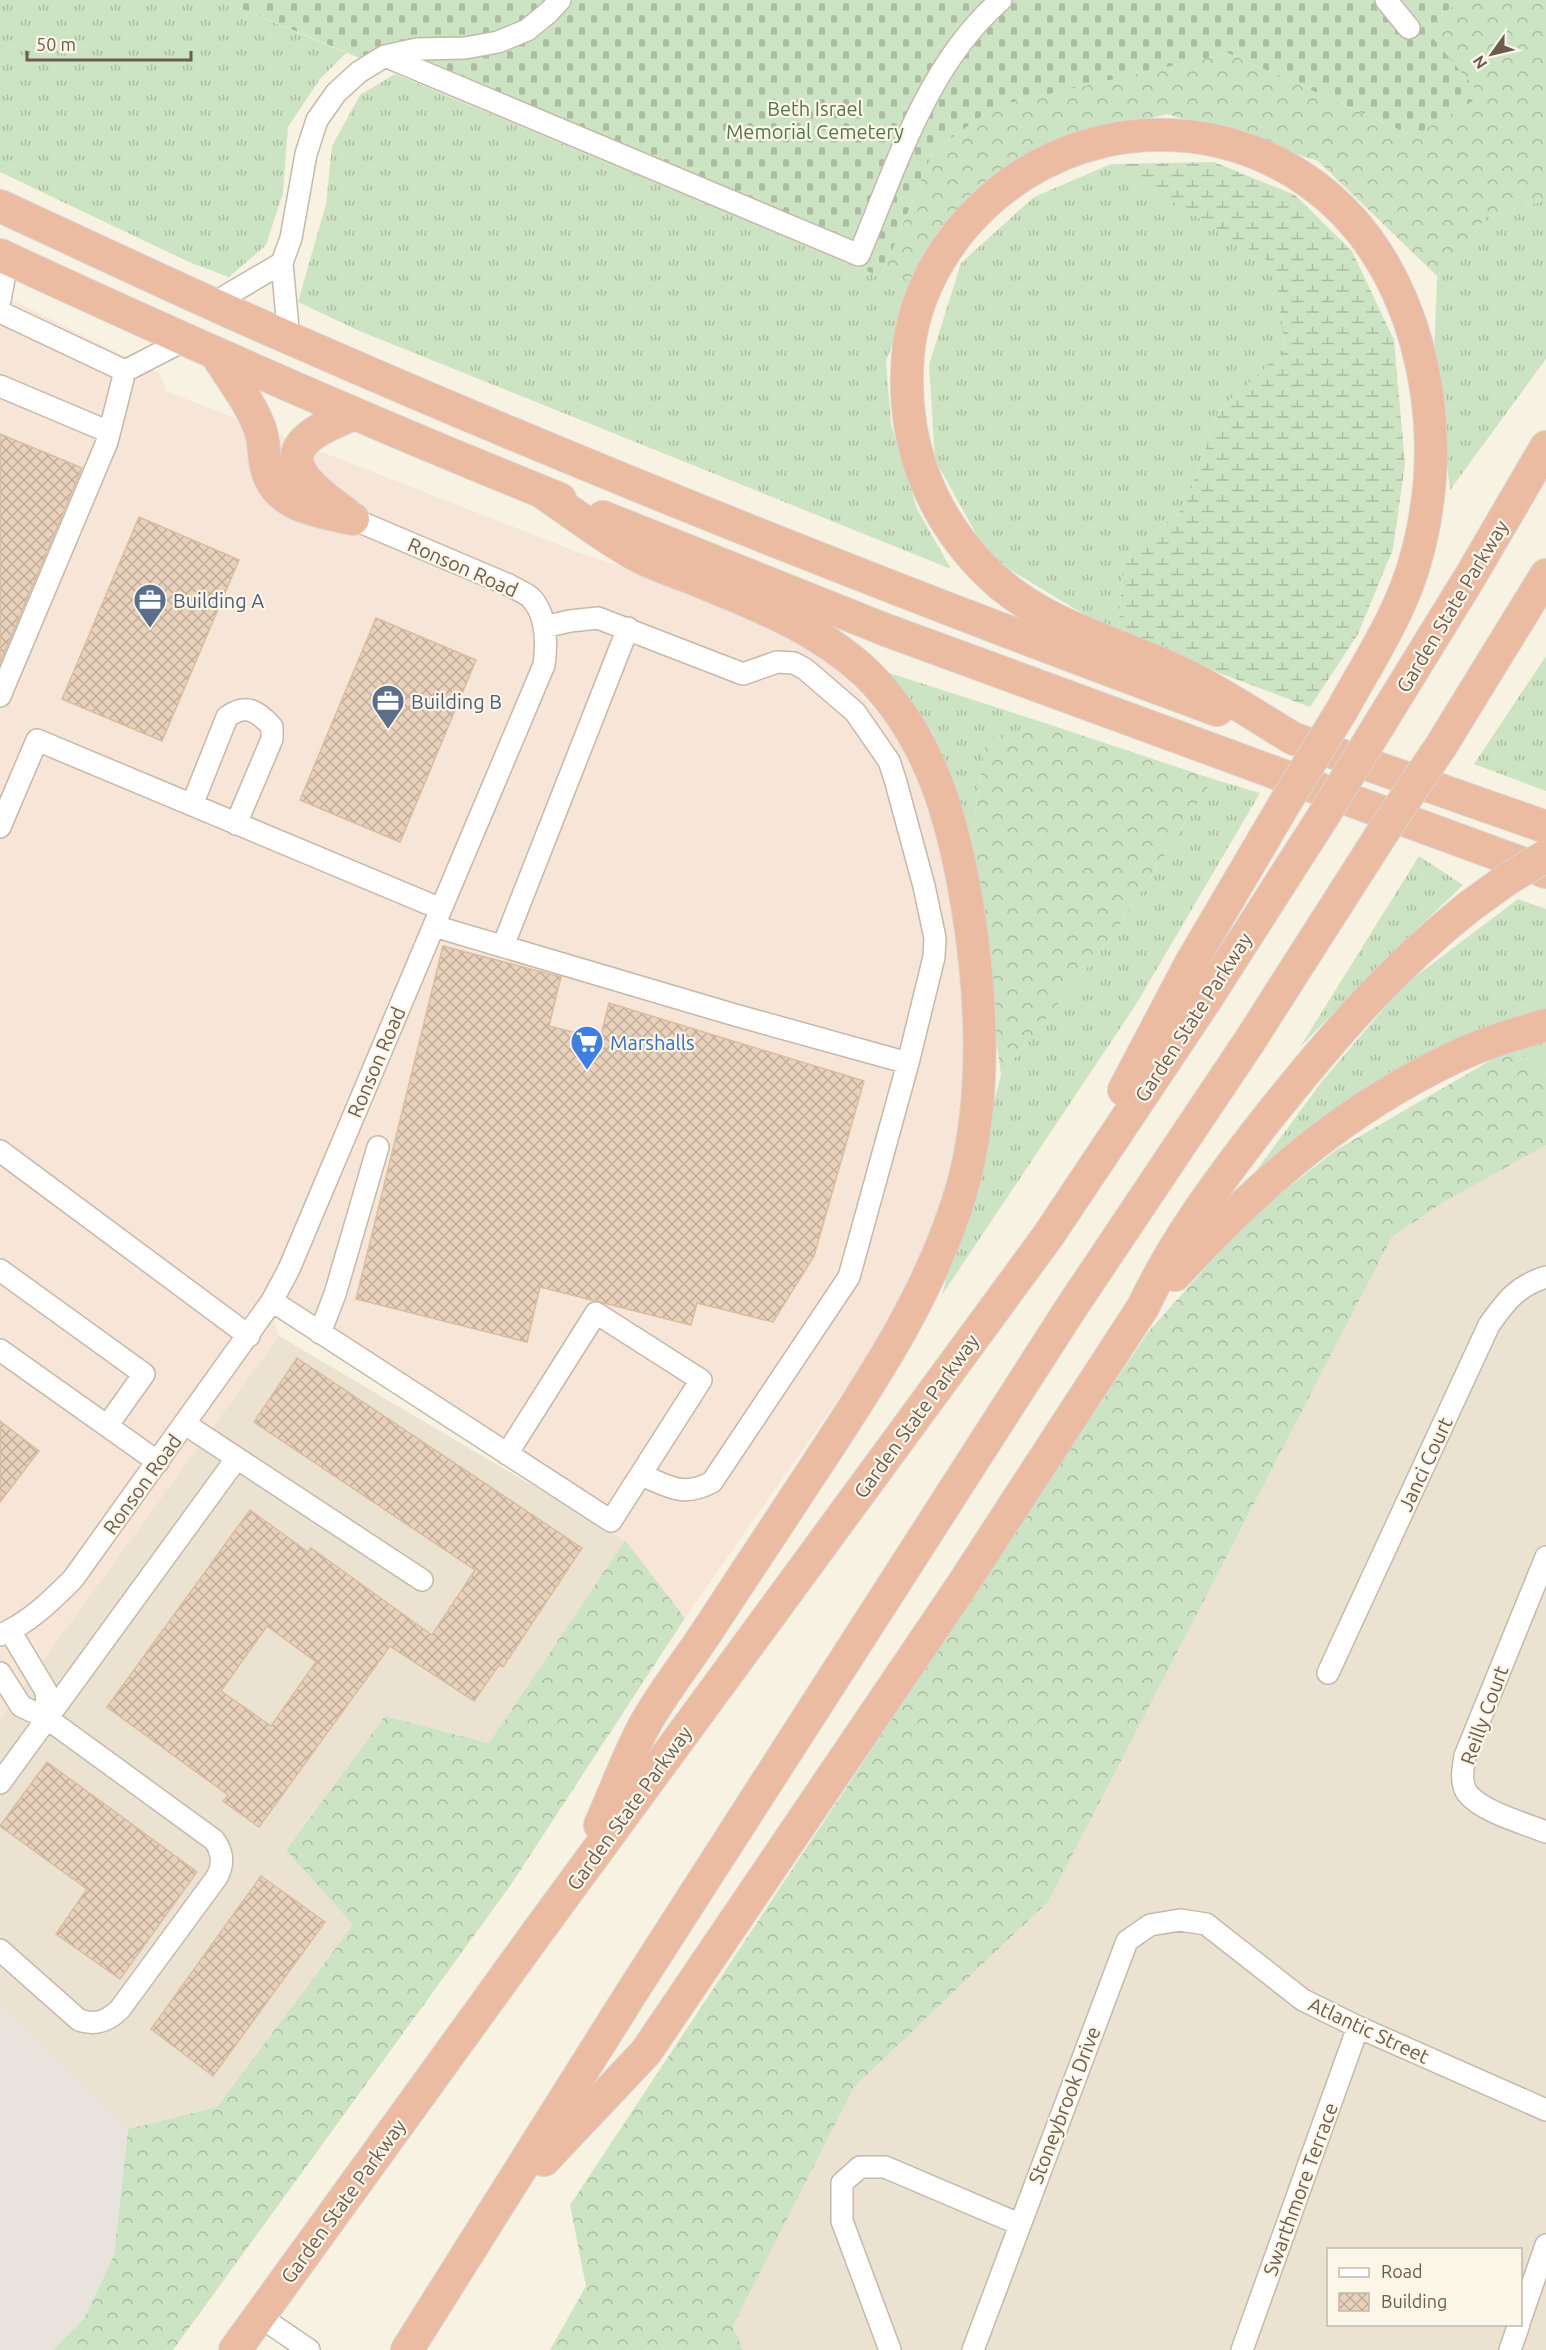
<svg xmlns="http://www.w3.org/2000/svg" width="1546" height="2350" font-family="Ubuntu,sans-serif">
	<defs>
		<pattern id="grass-tufts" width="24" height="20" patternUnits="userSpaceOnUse" patternTransform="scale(1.5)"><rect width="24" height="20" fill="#cde4c4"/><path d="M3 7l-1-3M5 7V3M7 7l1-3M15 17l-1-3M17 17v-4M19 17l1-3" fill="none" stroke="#abbca1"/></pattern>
		<pattern id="forest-crowns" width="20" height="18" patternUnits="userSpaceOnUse" patternTransform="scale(1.5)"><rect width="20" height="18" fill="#cde4c4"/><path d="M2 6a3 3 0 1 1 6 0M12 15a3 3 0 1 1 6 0" fill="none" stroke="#abbca1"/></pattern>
		<pattern id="wetland-marsh" width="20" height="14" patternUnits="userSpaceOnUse" patternTransform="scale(1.5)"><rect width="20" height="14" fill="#cde4c4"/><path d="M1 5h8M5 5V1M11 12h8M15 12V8" fill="none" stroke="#abbca1"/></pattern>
		<pattern id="cemetery-stones" width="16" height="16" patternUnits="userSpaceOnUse" patternTransform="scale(1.5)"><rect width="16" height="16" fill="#cde4c4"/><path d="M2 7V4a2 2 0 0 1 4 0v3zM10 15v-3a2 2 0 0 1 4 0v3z" fill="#abbca1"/></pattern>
		<pattern id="building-cross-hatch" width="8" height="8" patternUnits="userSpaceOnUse" patternTransform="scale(1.5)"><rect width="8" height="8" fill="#e8d2bc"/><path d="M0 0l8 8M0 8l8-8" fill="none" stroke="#c0ad9b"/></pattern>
	</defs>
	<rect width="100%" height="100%" fill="#f8f2e3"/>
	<path fill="#ece2d1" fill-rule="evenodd" d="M1546,1145V2350H743L733,2326L854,2087L1048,1902L1392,1237L1444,1202ZM1328,2250H1520V2324H1328Z
		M279,1336L625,1540L489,1743L385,1716L286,1850L353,1925L217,2107L128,2129L0,2008V1719Z"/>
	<path fill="#f7e5d8" d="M0,294L160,374L166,391L580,553L702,592L818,650L891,727L930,787L951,889L963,989L967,1088L950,1183L895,1318L685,1618L625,1540L264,1290L279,1336L0,1719Z"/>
	<path fill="#e8e4dd" d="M0,2008L128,2129L114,2255L84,2319L53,2350H0Z"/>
	<path fill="url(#grass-tufts)" d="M0,0H221L346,53L320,79L288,127L283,193L266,245L229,277L191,263L0,172Z
		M395,74L881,277L917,280L886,361L891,424L917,509L951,569L357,330L298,302L326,204L332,146L360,95Z
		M1111,164L1276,265L1285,351L1219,410L1185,507L1123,559L1118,635L989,557L935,460L929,365L961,263L1034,197Z
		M1546,200V359L1450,490L1434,358L1437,276L1488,216Z
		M1546,656V791L1474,764Z
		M883,671L1048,724L986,740L971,842L933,733Z
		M1213,779L1260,793L1135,1006L942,1295L1001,1075L1116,931Z
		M1419,856L1463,885L1392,953L1300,1047Z
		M1518,899L1546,909V1018L1359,1096L1253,1175L1323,1080L1404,985Z
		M1546,1040V1074L1512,1048Z"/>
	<path fill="url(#forest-crowns)" d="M1459,0H1546V200L1488,216L1437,276L1318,161L1167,114L1038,147L917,280L881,277L933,151L996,106L1228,53L1414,136L1426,30Z
		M1048,724L1213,779L1116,931L1001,1075L971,842L986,739Z
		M1512,1048L1546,1074V1145L1444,1202L1392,1237L1048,1902L854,2087L733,2326L743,2350H550L586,2286L570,2205L1148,1332L1252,1216L1336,1150Z
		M625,1540L685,1618L510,1886L173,2350H53L84,2319L114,2255L128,2129L217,2107L353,1925L286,1850L385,1716L489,1743Z"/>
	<path fill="url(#wetland-marsh)" d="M1214,162L1295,195L1352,251L1394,340L1405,464L1393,549L1358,634L1310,707L1118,635L1123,559L1185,507L1219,410L1285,350L1275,265L1111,164Z"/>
	<path fill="url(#cemetery-stones)" d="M221,0H1459L1426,30L1481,96L1414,136L1228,53L996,106L933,151L881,277Z"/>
	<path fill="url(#building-cross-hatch)" stroke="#dabda1" stroke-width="1.5" fill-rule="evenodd" d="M0,434L82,468L0,663Z
		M139,517L239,560L162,741L62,699Z
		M376,618L476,660L400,842L300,800Z
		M443,946L561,977L549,1026L600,1039L609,1003L864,1081L814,1256L773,1322L697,1303L691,1325L540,1287L527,1342L356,1299Z
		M297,1358L582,1548L503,1667L499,1665L474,1701L390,1646L259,1827L223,1801L228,1795L107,1707L250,1510L308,1552L311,1548L432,1635L475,1570L254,1422ZM267,1626L316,1662L271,1726L221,1691Z
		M0,1421L39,1451L0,1502Z
		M47,1762L197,1872L120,1979L56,1934L87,1889L0,1826Z
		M261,1876L325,1922L213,2076L151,2029Z"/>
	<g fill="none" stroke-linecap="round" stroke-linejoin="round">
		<g stroke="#c5b9a9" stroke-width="24">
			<path id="minor" d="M1386,0L1409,28
				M385,56L859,255C896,167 927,64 1001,0
				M0,300L8,258
				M212,304L282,263
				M0,312L125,371
				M289,339L282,263L291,238L306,154L317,120L336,93L359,72L385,56L417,49L465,48L498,42L527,30L549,12L560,0
				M0,386L109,432
				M544,627L570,621L598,618L743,674L777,662L794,663L805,669L855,712L889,761L895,779L924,886L935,938L934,957L908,1063L849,1277L712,1482C682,1498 669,1486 641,1475
				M0,696L107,442L125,371L185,340
				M192,805L227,717C246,703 258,711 272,727V739L236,824
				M0,827L37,740L441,909
				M434,926L735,1015L908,1063
				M503,946L628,628
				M0,1151L249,1336
				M0,1270L144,1374L107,1426
				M272,1301L611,1521L701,1380L596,1313L507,1454
				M320,1333L335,1294L378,1147
				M0,1350L158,1462
				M185,1424L422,1580
				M1546,1557L1465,1756C1463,1768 1460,1782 1467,1793C1482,1812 1524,1823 1546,1832
				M10,1631L46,1691L48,1719
				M0,1635C29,1623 52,1600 73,1579L272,1301L289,1269L544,665C547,644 547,613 530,597C524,592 515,589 509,585L353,519
				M0,1673L21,1706L48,1719L214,1840C223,1852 224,1864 217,1877L120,2009C108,2021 96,2026 79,2020L0,1950
				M1328,1673L1489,1325C1506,1301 1517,1286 1546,1277
				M0,1783L237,1458
				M259,2316L309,2350
				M1520,2320L1546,2245
				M890,2350L842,2221V2183L860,2167H885L1019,2224
				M973,2350L1127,1941L1150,1925L1180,1920L1206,1924L1303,2000L1358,2027L1546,2110
				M1242,2350L1358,2027
				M1510,2350L1519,2324"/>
		</g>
		<g stroke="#d9d4d1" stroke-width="34">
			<path id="highway" d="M0,206C96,250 192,296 289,338C594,472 905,595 1217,710
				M0,255C185,341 371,423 560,499
				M216,354C231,378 251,403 260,429C265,442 263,457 267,470C278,508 320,511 353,519
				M542,492C573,513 605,538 638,556C655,565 674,571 692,578C754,604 816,626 866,673C930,735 953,819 967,904C982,993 987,1097 963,1185C934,1287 876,1375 818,1463C780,1521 742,1579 704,1636C684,1666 661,1695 644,1726C627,1758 615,1792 600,1825
				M345,513C325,498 275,466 308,438C320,427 339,421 353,414
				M603,517L886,630L1546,872
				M1379,725L1470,577L1546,447
				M1294,739C1257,717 1221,692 1183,674C1114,640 1037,626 981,566C926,508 901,435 908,355C913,298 941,246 983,206C1100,95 1287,116 1376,252C1413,309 1430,379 1431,447C1431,500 1421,557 1399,605C1383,641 1361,675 1342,710
				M1295,739L1546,827
				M1441,746L1546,575
				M1124,1090L1192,961L1285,803
				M1175,1275C1259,1184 1343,1110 1455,1057C1484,1043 1515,1034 1546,1025
				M544,2160L646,2052L961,1587L1143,1307C1174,1241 1218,1182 1263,1124C1328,1042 1388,971 1470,906
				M235,2350L536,1934L1048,1236L1205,1001L1324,815
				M407,2350L632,1992L858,1640L1071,1308L1249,1042L1383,832"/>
		</g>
		<use href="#minor" stroke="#fff" stroke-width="21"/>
		<use href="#highway" stroke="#ebbca2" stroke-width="32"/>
		<g stroke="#d9d4d1" stroke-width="34" stroke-linecap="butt">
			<path id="highway-bridge" d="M1285,803L1342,710
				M1324,815L1379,725
				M1383,832L1441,746
				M1470,906L1509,878L1546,856"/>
		</g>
		<use href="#highway-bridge" stroke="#ebbca2" stroke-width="32"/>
	</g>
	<defs>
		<g id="office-pin" transform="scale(1.725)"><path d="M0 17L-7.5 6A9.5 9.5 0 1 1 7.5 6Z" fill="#5c6f8a" stroke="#fcf6e9"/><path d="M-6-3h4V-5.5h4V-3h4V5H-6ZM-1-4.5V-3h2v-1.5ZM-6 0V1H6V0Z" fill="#fff"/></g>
		<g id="supermarket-pin" transform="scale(1.725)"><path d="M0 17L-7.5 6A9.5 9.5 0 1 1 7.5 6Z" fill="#3f7fe0" stroke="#fcf6e9"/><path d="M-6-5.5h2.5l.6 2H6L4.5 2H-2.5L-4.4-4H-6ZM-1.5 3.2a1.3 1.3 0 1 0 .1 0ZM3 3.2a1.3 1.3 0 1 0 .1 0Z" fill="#fff"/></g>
	</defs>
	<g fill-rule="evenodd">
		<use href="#office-pin" x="150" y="600"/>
		<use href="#office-pin" x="388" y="701"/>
		<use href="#supermarket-pin" x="587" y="1042"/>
	</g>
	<g text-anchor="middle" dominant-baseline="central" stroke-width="4.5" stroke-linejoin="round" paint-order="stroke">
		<g font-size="20" fill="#53774a" stroke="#fcf6e9">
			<text x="815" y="108">Beth Israel<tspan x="815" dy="23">Memorial Cemetery</tspan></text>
		</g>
		<g font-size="20" fill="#6d5b4d" stroke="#fcf6e9">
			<text transform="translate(463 567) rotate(24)">Ronson Road</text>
			<text transform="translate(1452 606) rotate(-59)">Garden State Parkway</text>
			<text transform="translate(1193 1017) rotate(-57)">Garden State Parkway</text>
			<text transform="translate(376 1062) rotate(-67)">Ronson Road</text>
			<text transform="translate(916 1416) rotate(-54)">Garden State Parkway</text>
			<text transform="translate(1425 1464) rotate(-65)">Janci Court</text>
			<text transform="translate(142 1484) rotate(-54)">Ronson Road</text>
			<text transform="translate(1484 1715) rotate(-70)">Reilly Court</text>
			<text transform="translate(629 1808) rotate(-54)">Garden State Parkway</text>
			<text transform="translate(1369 2030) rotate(25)">Atlantic Street</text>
			<text transform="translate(1064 2105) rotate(-69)">Stoneybrook Drive</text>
			<text transform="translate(1300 2189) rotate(-70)">Swarthmore Terrace</text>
			<text transform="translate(343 2201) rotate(-54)">Garden State Parkway</text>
		</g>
		<g font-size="20" fill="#4e5e75" stroke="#fcf6e9" text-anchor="start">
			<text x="173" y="600">Building A</text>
			<text x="411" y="701">Building B</text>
		</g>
		<g font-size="20" fill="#366cbe" stroke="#fcf6e9" text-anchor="start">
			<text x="610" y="1042">Marshalls</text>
		</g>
	</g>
	<rect x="1327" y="2248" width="195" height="78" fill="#fcf6e9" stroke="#c3b8ab" stroke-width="1.5"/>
	<rect x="1339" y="2268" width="30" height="9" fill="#ffffff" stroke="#c3b8ab" stroke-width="1.5"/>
	<text x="1381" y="2278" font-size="18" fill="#6d5b4d">Road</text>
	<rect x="1339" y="2293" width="30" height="18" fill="url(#building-cross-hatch)" stroke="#c3b8ab" stroke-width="1.5"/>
	<text x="1381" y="2308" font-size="18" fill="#6d5b4d">Building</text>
	<g transform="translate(1492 54) rotate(236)" stroke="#fcf6e9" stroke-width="4.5" paint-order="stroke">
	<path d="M0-4.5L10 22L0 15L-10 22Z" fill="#6d5b4d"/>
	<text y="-9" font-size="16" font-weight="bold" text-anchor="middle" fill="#6d5b4d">N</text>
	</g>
	<path d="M27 51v9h164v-9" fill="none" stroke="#6d5b4d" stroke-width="3"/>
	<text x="36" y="51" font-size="18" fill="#6d5b4d" stroke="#fcf6e9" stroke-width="4.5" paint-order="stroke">50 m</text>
</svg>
